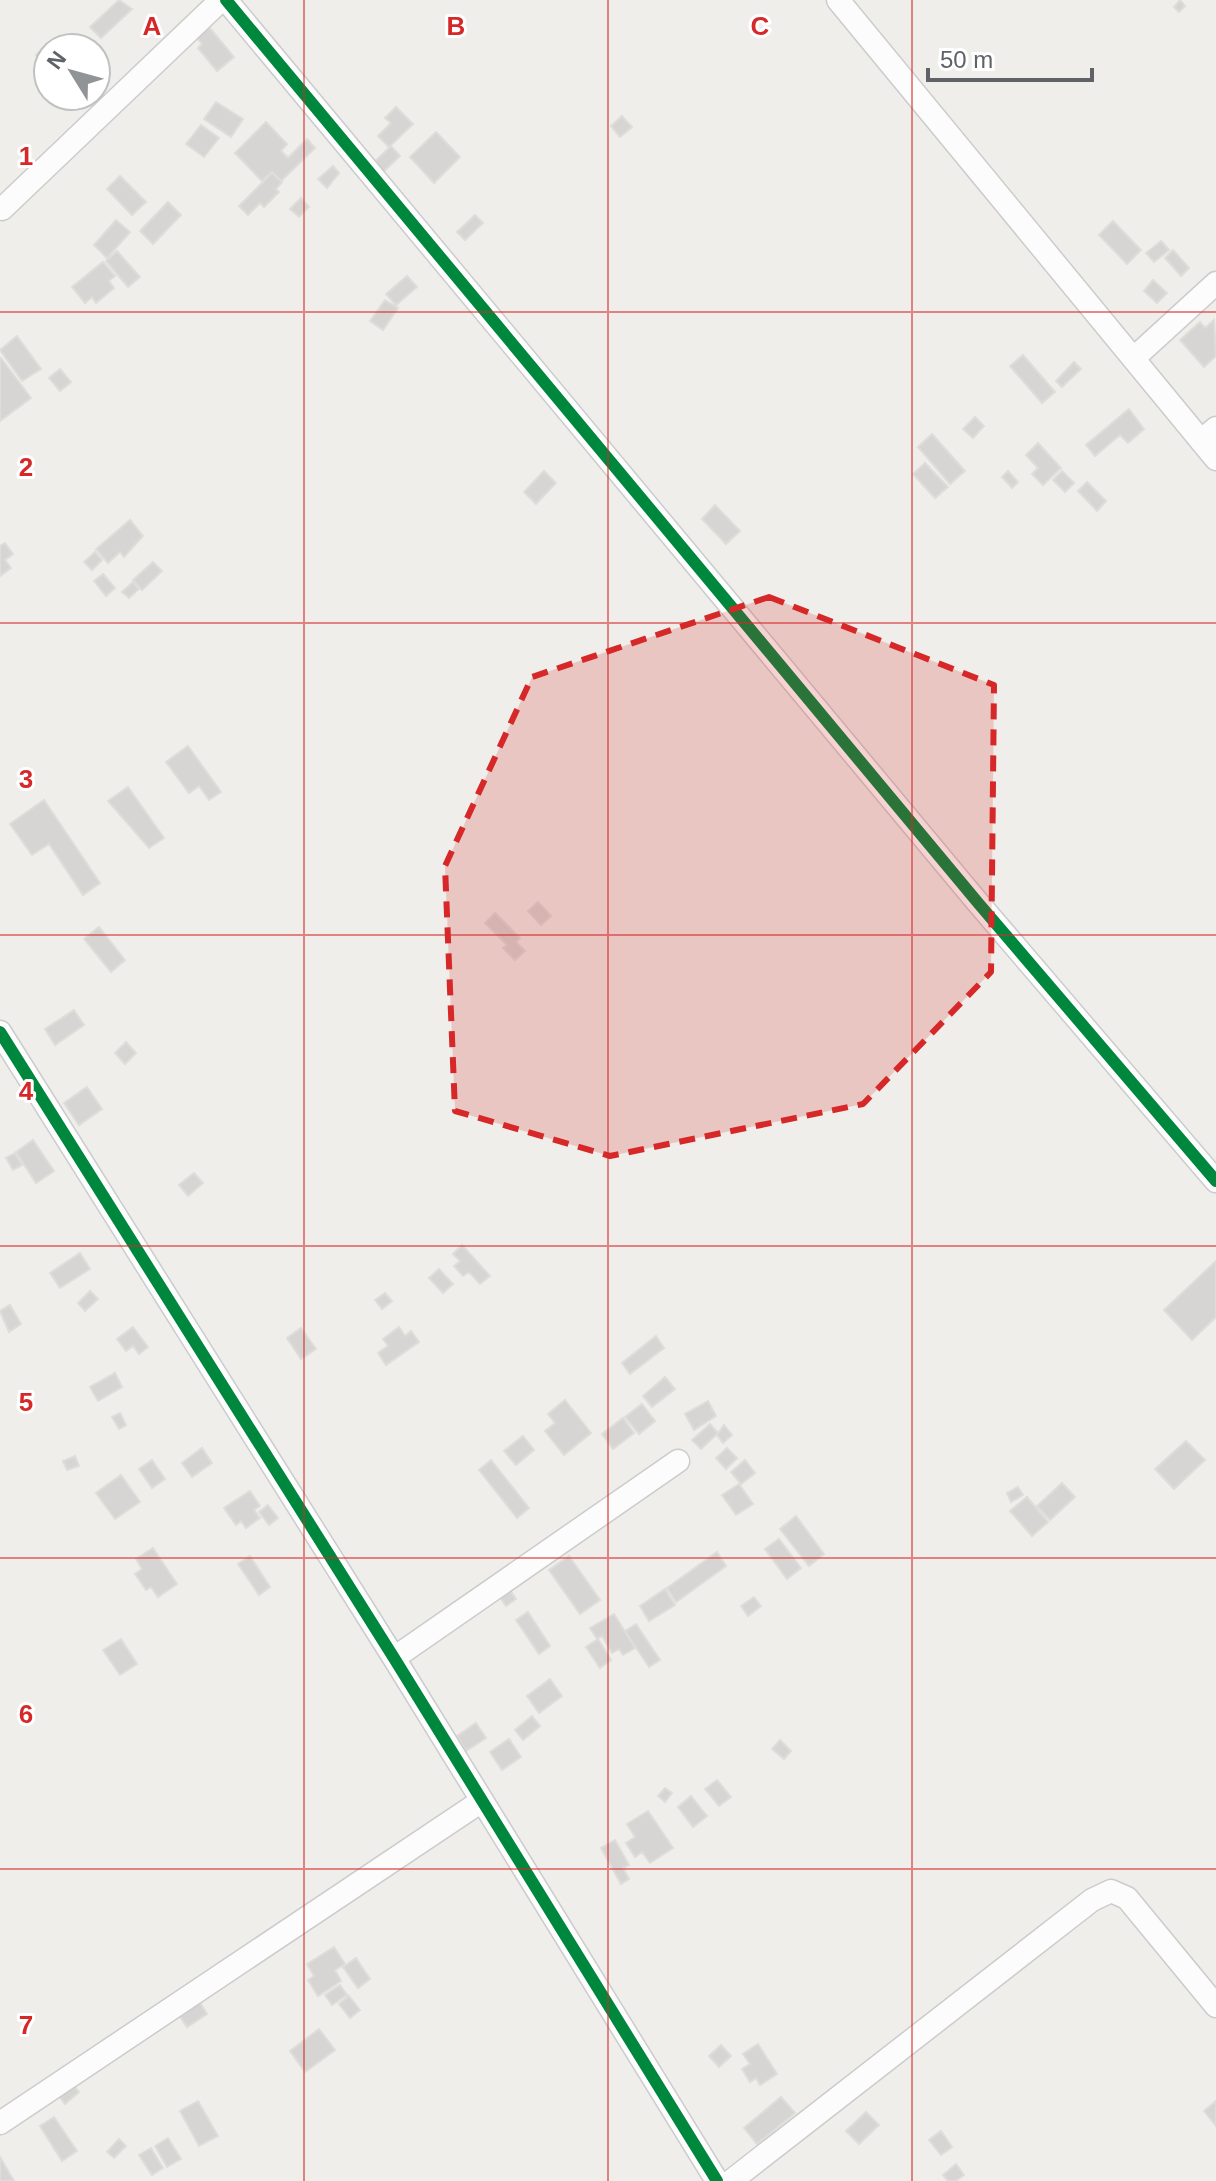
<svg xmlns="http://www.w3.org/2000/svg" width="1216" height="2181" font-family="Arial,sans-serif">
	<rect width="100%" height="100%" fill="#efeeea"/>
	<path fill="#d6d5d3" stroke="#deddd9" stroke-width="2" d="M119,0L132,9L101,38L90,27Z
		M1180,0L1185,6L1179,12L1174,7Z
		M209,27L234,57L217,71L198,48L202,44L196,37Z
		M49,43L54,48H48V69L36,55Z
		M216,102L243,119L231,137L204,119Z
		M396,107L413,124L389,147L378,136L391,123L385,118Z
		M622,116L632,127L620,137L611,126Z
		M266,122L287,144L281,151L288,158L307,139L315,148L281,181L272,172L262,181L235,153Z
		M201,125L219,138L204,157L186,144Z
		M436,132L460,157L434,183L410,157Z
		M391,146L400,156L380,175L371,165Z
		M333,166L339,173L327,188L318,179Z
		M272,173L282,182L276,189L279,192L264,207L260,203L248,215L239,206Z
		M120,176L146,202L132,215L107,189Z
		M301,198L309,207L299,217L290,209Z
		M168,202L181,215L153,244L140,231Z
		M475,215L483,223L465,240L457,232Z
		M116,220L130,232L107,258L94,245Z
		M1113,221L1141,250L1127,264L1099,235Z
		M1161,241L1169,250L1154,262L1146,253Z
		M1173,250L1189,268L1181,276L1165,258Z
		M117,251L140,277L128,287L106,261Z
		M103,262L115,276L109,281L114,288L96,303L92,297L85,303L72,287Z
		M407,276L417,287L396,305L386,294Z
		M1153,280L1167,293L1157,303L1144,291Z
		M385,300L398,308L383,330L370,321Z
		M1214,320L1216,356L1204,367L1180,340L1200,322L1205,328Z
		M17,336L41,369L22,381L0,350Z
		M1023,355L1055,392L1042,403L1010,366Z
		M1,358L31,398L0,421V359Z
		M1074,362L1081,369L1062,387L1056,381Z
		M60,369L71,382L60,391L49,378Z
		M1129,409L1144,429L1128,443L1120,435L1095,456L1086,445Z
		M975,417L984,426L973,438L963,429Z
		M932,434L965,471L950,484L918,447Z
		M1038,443L1061,468L1043,485L1032,474L1038,468L1026,455Z
		M925,463L948,487L935,498L913,474Z
		M544,471L556,483L536,504L524,492Z
		M1008,471L1018,482L1012,488L1002,477Z
		M1062,471L1074,483L1065,492L1053,480Z
		M1087,482L1106,501L1097,511L1078,491Z
		M715,505L740,531L726,544L702,519Z
		M130,520L143,536L124,557L120,552L108,563L96,549Z
		M5,543L13,554L5,560L11,568L0,576V546Z
		M95,552L102,560L92,570L84,562Z
		M153,562L162,571L142,590L133,580Z
		M103,574L115,588L106,596L94,581Z
		M133,582L139,589L129,598L122,592Z
		M188,746L221,792L209,800L199,786L189,793L166,762Z
		M128,787L164,838L149,848L108,801Z
		M44,800L100,883L83,895L49,844L32,855L10,824Z
		M538,902L551,916L541,925L528,911Z
		M495,913L520,938L516,942L525,951L515,960L503,948L507,945L485,923Z
		M99,927L125,960L111,972L84,939Z
		M74,1010L84,1025L55,1045L45,1029Z
		M126,1042L136,1053L125,1064L115,1053Z
		M87,1087L102,1109L79,1125L64,1103Z
		M33,1140L54,1171L36,1183L16,1152Z
		M15,1153L22,1165L13,1170L6,1158Z
		M194,1173L203,1183L188,1196L179,1185Z
		M462,1245L490,1276L480,1284L469,1272L463,1276L454,1266L460,1261L453,1254Z
		M80,1253L90,1269L60,1288L50,1273Z
		M1216,1261V1317L1192,1340L1164,1310Z
		M439,1269L453,1284L443,1293L429,1278Z
		M90,1291L98,1299L85,1311L78,1303Z
		M385,1293L392,1301L382,1309L375,1300Z
		M10,1305L21,1324L9,1332L0,1311Z
		M133,1327L148,1347L139,1354L133,1346L126,1351L117,1339Z
		M399,1327L405,1336L411,1331L419,1342L386,1365L378,1353L388,1346L383,1339Z
		M301,1328L316,1349L301,1359L287,1338Z
		M656,1336L664,1348L630,1374L622,1363Z
		M115,1373L122,1387L98,1401L90,1387Z
		M665,1377L675,1389L652,1407L643,1396Z
		M565,1400L591,1433L564,1455L545,1431L555,1423L548,1414Z
		M708,1401L716,1416L694,1430L685,1414Z
		M642,1404L655,1421L639,1434L625,1417Z
		M120,1413L126,1425L119,1429L112,1417Z
		M623,1418L634,1433L613,1449L602,1434Z
		M710,1424L718,1433L701,1449L692,1440Z
		M724,1425L732,1435L723,1443L717,1435Z
		M523,1436L534,1450L516,1465L504,1451Z
		M1186,1441L1205,1460L1174,1489L1155,1469Z
		M202,1448L212,1463L192,1477L182,1463Z
		M727,1448L737,1458L726,1469L716,1458Z
		M75,1456L79,1466L67,1470L63,1461Z
		M152,1460L165,1479L152,1488L139,1469Z
		M491,1460L529,1508L517,1518L479,1470Z
		M745,1460L755,1473L741,1484L731,1472Z
		M121,1475L140,1502L115,1519L96,1493Z
		M1062,1483L1075,1497L1050,1520L1037,1506Z
		M739,1484L753,1504L736,1515L722,1495Z
		M1018,1487L1023,1495L1011,1502L1007,1493Z
		M250,1491L260,1506L254,1510L260,1518L246,1528L241,1521L236,1525L224,1508Z
		M1027,1497L1048,1522L1032,1536L1010,1511Z
		M268,1505L278,1518L269,1525L259,1512Z
		M796,1516L824,1554L809,1566L780,1529Z
		M779,1539L801,1568L787,1579L765,1549Z
		M153,1548L177,1584L158,1597L151,1587L146,1590L135,1574L142,1569L136,1559Z
		M717,1552L726,1566L676,1602L667,1588Z
		M250,1556L270,1587L259,1595L238,1564Z
		M569,1556L600,1600L580,1614L549,1570Z
		M665,1589L675,1605L649,1621L640,1606Z
		M510,1590L516,1599L506,1606L500,1597Z
		M754,1597L761,1606L748,1616L741,1606Z
		M528,1612L550,1646L539,1654L516,1620Z
		M614,1614L635,1648L623,1655L619,1649L612,1653L602,1636L597,1639L590,1628Z
		M636,1624L660,1660L649,1667L625,1631Z
		M121,1639L137,1664L120,1675L103,1650Z
		M598,1639L611,1660L600,1668L586,1647Z
		M550,1679L562,1696L539,1713L527,1696Z
		M532,1716L540,1726L523,1740L515,1730Z
		M476,1723L486,1738L466,1751L457,1736Z
		M509,1739L521,1757L502,1770L490,1752Z
		M780,1740L791,1751L784,1759L772,1749Z
		M717,1780L731,1797L719,1806L705,1789Z
		M665,1788L672,1793L665,1802L658,1796Z
		M691,1796L707,1816L693,1827L678,1807Z
		M648,1811L673,1848L650,1863L642,1852L635,1857L626,1843L635,1837L627,1824Z
		M615,1840L629,1865L623,1868L629,1879L621,1884L601,1848Z
		M334,1947L345,1964L335,1970L341,1981L318,1996L308,1980L314,1976L307,1964Z
		M356,1958L370,1979L358,1988L343,1967Z
		M340,1985L347,1995L332,2005L325,1995Z
		M349,1996L360,2010L350,2018L339,2004Z
		M199,2001L207,2014L187,2027L179,2015Z
		M319,2029L335,2050L305,2072L290,2051Z
		M758,2044L777,2074L760,2085L756,2078L750,2082L742,2069L750,2064L743,2054Z
		M721,2045L731,2056L719,2067L709,2056Z
		M72,2083L79,2092L65,2104L58,2095Z
		M781,2097L795,2113L757,2144L744,2128Z
		M198,2101L218,2136L199,2146L180,2111Z
		M1216,2101V2126L1204,2111Z
		M866,2112L879,2125L859,2144L846,2131Z
		M54,2117L77,2151L62,2161L40,2126Z
		M941,2131L952,2147L941,2155L929,2140Z
		M168,2138L181,2159L167,2167L155,2146Z
		M119,2139L126,2146L114,2158L107,2152Z
		M151,2148L163,2168L152,2175L139,2155Z
		M0,2157L14,2181H0Z
		M956,2164L964,2175L956,2181H948L943,2175Z"/>
	<g fill="none" stroke-linecap="round" stroke-linejoin="round">
		<g stroke="#cbcccc" stroke-width="25">
			<path id="minor" d="M226,0L979,904L1216,1181
				M838,0L1216,459
				M2,209L221,0
				M1134,358L1216,283
				M1201,441L1216,428
				M0,1032L394,1658L717,2181
				M394,1658L678,1461
				M0,2123L480,1802
				M731,2181L1092,1900L1111,1891L1127,1898L1216,2006"/>
		</g>
		<use href="#minor" stroke="#fdfcfc" stroke-width="22"/>
		<g stroke="#fff" stroke-width="17">
			<path id="cycleway" d="M226,0L979,904L1216,1181
				M0,1032L394,1658L717,2181"/>
		</g>
		<use href="#cycleway" stroke="#00873e" stroke-width="12"/>
	</g>
	<path fill="#d62828" fill-opacity="0.2" stroke="#d62828" stroke-width="6" stroke-dasharray="16 10" stroke-linejoin="round" d="M769,597L994,685L991,972L863,1104L610,1156L455,1111L445,866L532,677Z"/>
	<path fill="none" stroke="#d62828" stroke-width="2" stroke-opacity="0.55" d="M304,0V2181M608,0V2181M912,0V2181M0,312H1216M0,623H1216M0,935H1216M0,1246H1216M0,1558H1216M0,1869H1216"/>
	<g font-size="26" text-anchor="middle" font-weight="bold" fill="#d62828" stroke="#fff" stroke-width="6" stroke-linejoin="round" paint-order="stroke">
		<text x="152" y="35">A</text>
		<text x="456" y="35">B</text>
		<text x="760" y="35">C</text>
		<text x="26" y="165">1</text>
		<text x="26" y="476">2</text>
		<text x="26" y="788">3</text>
		<text x="26" y="1100">4</text>
		<text x="26" y="1411">5</text>
		<text x="26" y="1723">6</text>
		<text x="26" y="2034">7</text>
	</g>
	<g transform="translate(72 72) rotate(307)"><circle r="38" fill="#ffffff" stroke="#bfc1c3" stroke-width="2"/>
	<path d="M0-6L14 30L0 20L-14 30Z" fill="#919496"/>
	<text y="-12" font-size="22" font-weight="bold" text-anchor="middle" fill="#5f6368">N</text>
	</g>
	<path d="M928 68v12h164v-12" fill="none" stroke="#5f6368" stroke-width="4"/>
	<text x="940" y="68" font-size="24" fill="#5f6368" stroke="#ffffff" stroke-width="6" paint-order="stroke">50 m</text>
</svg>
